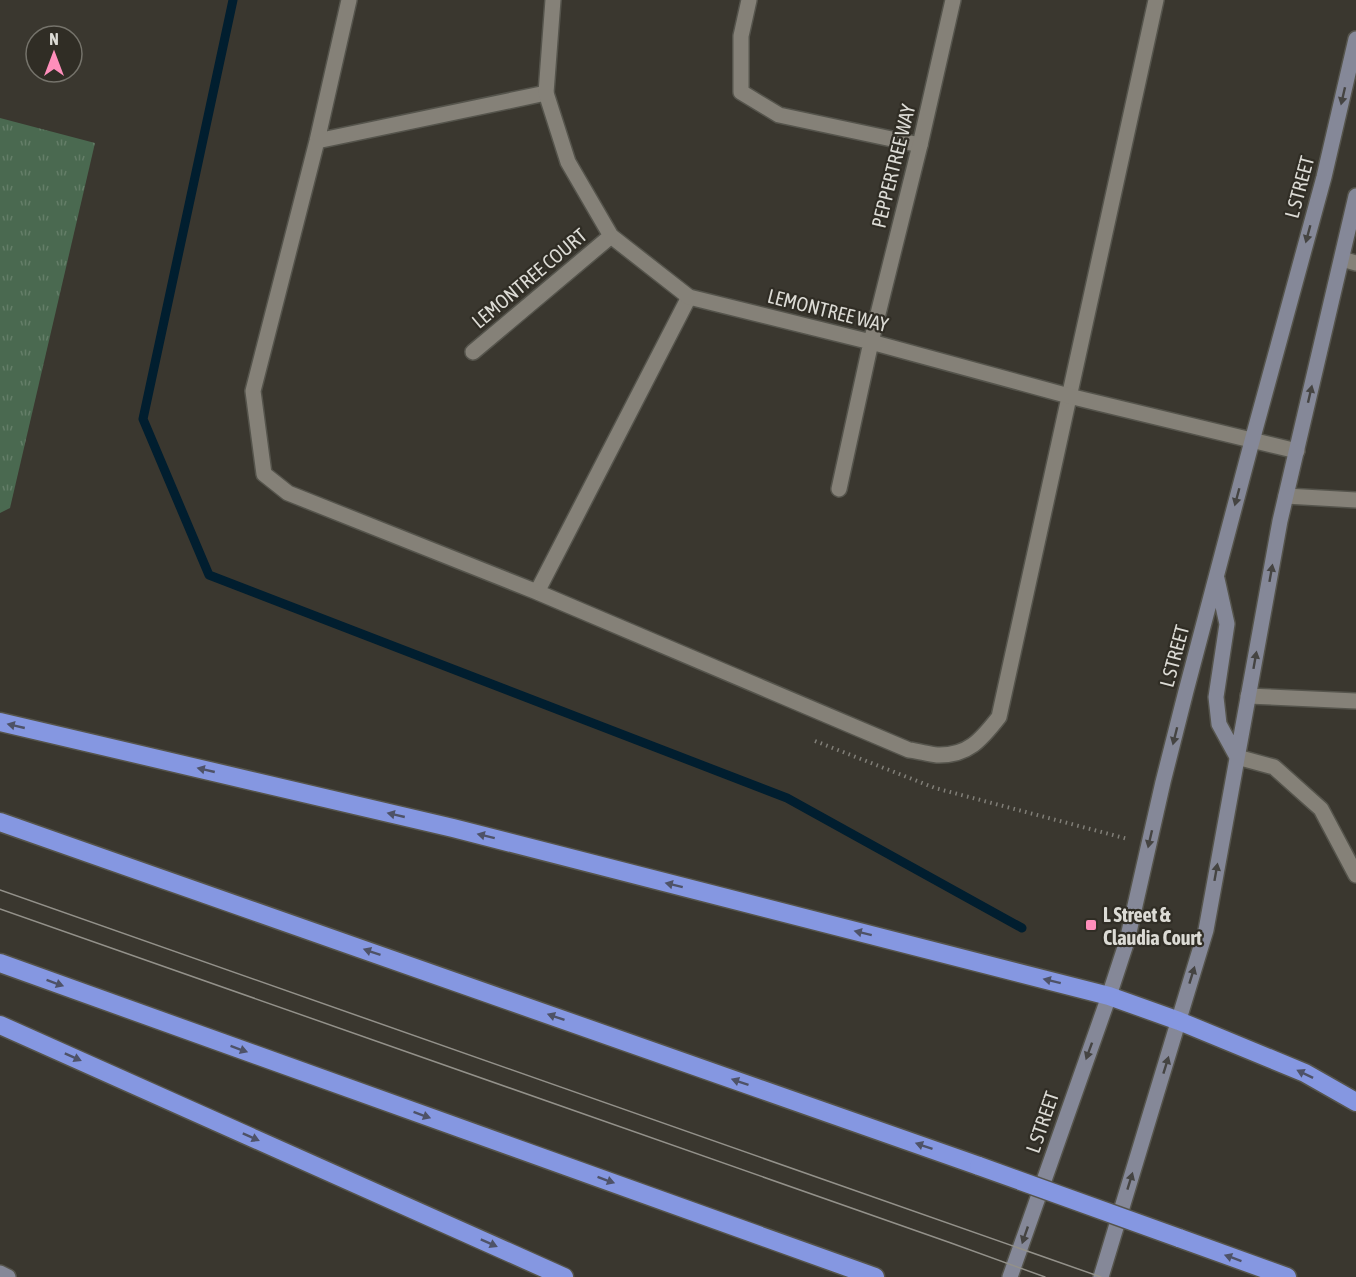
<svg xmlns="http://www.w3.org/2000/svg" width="1356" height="1277" font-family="'Asap Condensed',sans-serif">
	<defs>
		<pattern id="park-tufts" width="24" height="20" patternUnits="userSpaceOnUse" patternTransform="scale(1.5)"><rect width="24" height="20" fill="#4a6950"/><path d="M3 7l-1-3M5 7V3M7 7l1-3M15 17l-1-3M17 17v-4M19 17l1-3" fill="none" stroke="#647e68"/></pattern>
	</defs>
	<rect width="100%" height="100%" fill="#3a372f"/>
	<path fill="url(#park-tufts)" d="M0,118L95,143L10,508L0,513Z"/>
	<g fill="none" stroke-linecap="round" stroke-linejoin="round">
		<path stroke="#011e2f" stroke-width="9" d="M233,0L143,419L209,575L787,798L1022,928"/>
		<g stroke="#55544c" stroke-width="18">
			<path id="lane" d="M349,0L317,141L253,391L264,474L288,493L537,592L909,750C918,751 928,754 937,755C968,756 981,740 999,717L1156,0
				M749,0L741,36V92L779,115L920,145
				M317,141L546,93
				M1342,259L1356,263
				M1286,496L1356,500
				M537,592L689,297
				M1248,696L1356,701"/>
		</g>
		<g stroke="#55544c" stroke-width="18">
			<path id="street" d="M553,0L546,93L568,162L611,236L689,297L871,342L1069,396L1297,451
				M473,352L611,236
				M839,489L871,342L920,145L953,0
				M1237,757L1274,767L1321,809L1356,875"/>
		</g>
		<g stroke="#55544c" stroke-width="18">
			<path id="secondary" d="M1217,579L1227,624L1216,697L1219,724L1237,757
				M0,1273L8,1277
				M1010,1277L1109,996L1127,941L1163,782L1186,691L1252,441L1324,177L1356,39
				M1101,1277L1206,930L1280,521L1356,196"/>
		</g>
		<g stroke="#55544c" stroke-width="21">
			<path id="highway" d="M0,722L453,828L1109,996L1179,1021L1305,1073L1356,1102
				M0,822L979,1166
				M0,963L875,1277
				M0,1025L564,1277
				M1179,1238L1287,1277"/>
		</g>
		<path stroke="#817f78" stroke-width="4" stroke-dasharray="1.5 4.5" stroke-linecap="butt" d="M815,741L935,788L1128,839"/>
		<use href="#lane" stroke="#858178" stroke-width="15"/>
		<use href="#street" stroke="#858178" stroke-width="15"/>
		<use href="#secondary" stroke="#858898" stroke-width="15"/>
		<use href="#highway" stroke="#8597e1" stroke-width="18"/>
		<path stroke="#93918a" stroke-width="1.5" d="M0,890L1101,1277
			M0,909L951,1243L1045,1277"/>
		<g stroke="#55544c" stroke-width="21" stroke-linecap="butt">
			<path id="highway-bridge" d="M979,1166L1179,1238"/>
		</g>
		<use href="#highway-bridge" stroke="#8597e1" stroke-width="18"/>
	</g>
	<defs><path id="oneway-solid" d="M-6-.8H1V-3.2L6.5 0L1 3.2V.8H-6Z" transform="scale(1.5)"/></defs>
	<g fill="#454442">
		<use href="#oneway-solid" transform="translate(1343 96) rotate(103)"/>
		<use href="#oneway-solid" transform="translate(1308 234) rotate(105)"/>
		<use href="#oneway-solid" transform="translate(1310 394) rotate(-77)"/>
		<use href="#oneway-solid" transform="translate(1237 497) rotate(105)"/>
		<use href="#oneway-solid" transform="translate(1271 573) rotate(-80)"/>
		<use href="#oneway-solid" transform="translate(1255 660) rotate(-80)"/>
		<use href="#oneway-solid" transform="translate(1175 736) rotate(104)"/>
		<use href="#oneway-solid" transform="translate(1150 839) rotate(103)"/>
		<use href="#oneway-solid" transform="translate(1216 872) rotate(-80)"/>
		<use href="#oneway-solid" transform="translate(1192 975) rotate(-73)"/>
		<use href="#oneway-solid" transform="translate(1089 1051) rotate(110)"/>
		<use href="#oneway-solid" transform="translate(1166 1065) rotate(-73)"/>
		<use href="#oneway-solid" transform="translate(1130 1181) rotate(-73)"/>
		<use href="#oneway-solid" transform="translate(1025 1235) rotate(109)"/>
	</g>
	<g fill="#4e5267">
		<use href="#oneway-solid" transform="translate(16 726) rotate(-167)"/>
		<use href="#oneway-solid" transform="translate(206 770) rotate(-167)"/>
		<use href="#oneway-solid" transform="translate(396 815) rotate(-167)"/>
		<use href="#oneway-solid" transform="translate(486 836) rotate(-166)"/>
		<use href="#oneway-solid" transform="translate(674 885) rotate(-166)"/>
		<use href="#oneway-solid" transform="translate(863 933) rotate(-166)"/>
		<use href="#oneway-solid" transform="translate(372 952) rotate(-161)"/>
		<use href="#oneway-solid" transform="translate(1052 981) rotate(-166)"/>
		<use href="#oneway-solid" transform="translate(55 983) rotate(20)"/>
		<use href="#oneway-solid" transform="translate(556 1017) rotate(-161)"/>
		<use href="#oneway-solid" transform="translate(239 1049) rotate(20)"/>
		<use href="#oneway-solid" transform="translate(73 1057) rotate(24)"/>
		<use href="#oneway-solid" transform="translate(1305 1074) rotate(-154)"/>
		<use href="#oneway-solid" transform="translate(740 1082) rotate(-161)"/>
		<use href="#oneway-solid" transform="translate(422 1115) rotate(20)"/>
		<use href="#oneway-solid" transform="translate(251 1137) rotate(24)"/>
		<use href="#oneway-solid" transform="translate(924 1146) rotate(-161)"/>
		<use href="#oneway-solid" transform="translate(606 1180) rotate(20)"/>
		<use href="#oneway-solid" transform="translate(489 1243) rotate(24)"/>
		<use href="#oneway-solid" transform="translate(1233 1258) rotate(-160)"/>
	</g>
	<rect fill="#ff8ebb" stroke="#302d25" stroke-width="2" x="1085" y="919" width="12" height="12" rx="3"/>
	<g text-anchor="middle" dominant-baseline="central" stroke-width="4.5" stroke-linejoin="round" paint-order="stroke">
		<g font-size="20" fill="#dcdbd5" stroke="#302d25">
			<text transform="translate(893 166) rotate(-76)">PEPPERTREE WAY</text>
			<text transform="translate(1299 187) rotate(-75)">L STREET</text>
			<text transform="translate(529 278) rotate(-40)">LEMONTREE COURT</text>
			<text transform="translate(828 310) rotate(14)">LEMONTREE WAY</text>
			<text transform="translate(1174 656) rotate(-75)">L STREET</text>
			<text transform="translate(1042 1122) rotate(-71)">L STREET</text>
		</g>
		<g font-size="20" font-weight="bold" fill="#dcdbd5" stroke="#302d25" text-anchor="start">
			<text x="1103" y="914">L Street &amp;<tspan x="1103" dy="23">Claudia Court</tspan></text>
		</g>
	</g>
	<g transform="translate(54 54)"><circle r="28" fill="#302d25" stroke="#75736b" stroke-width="1.5"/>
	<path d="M0-4.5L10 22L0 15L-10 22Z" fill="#ff8ebb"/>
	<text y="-9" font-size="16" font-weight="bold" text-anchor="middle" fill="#dcdbd5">N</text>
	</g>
</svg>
